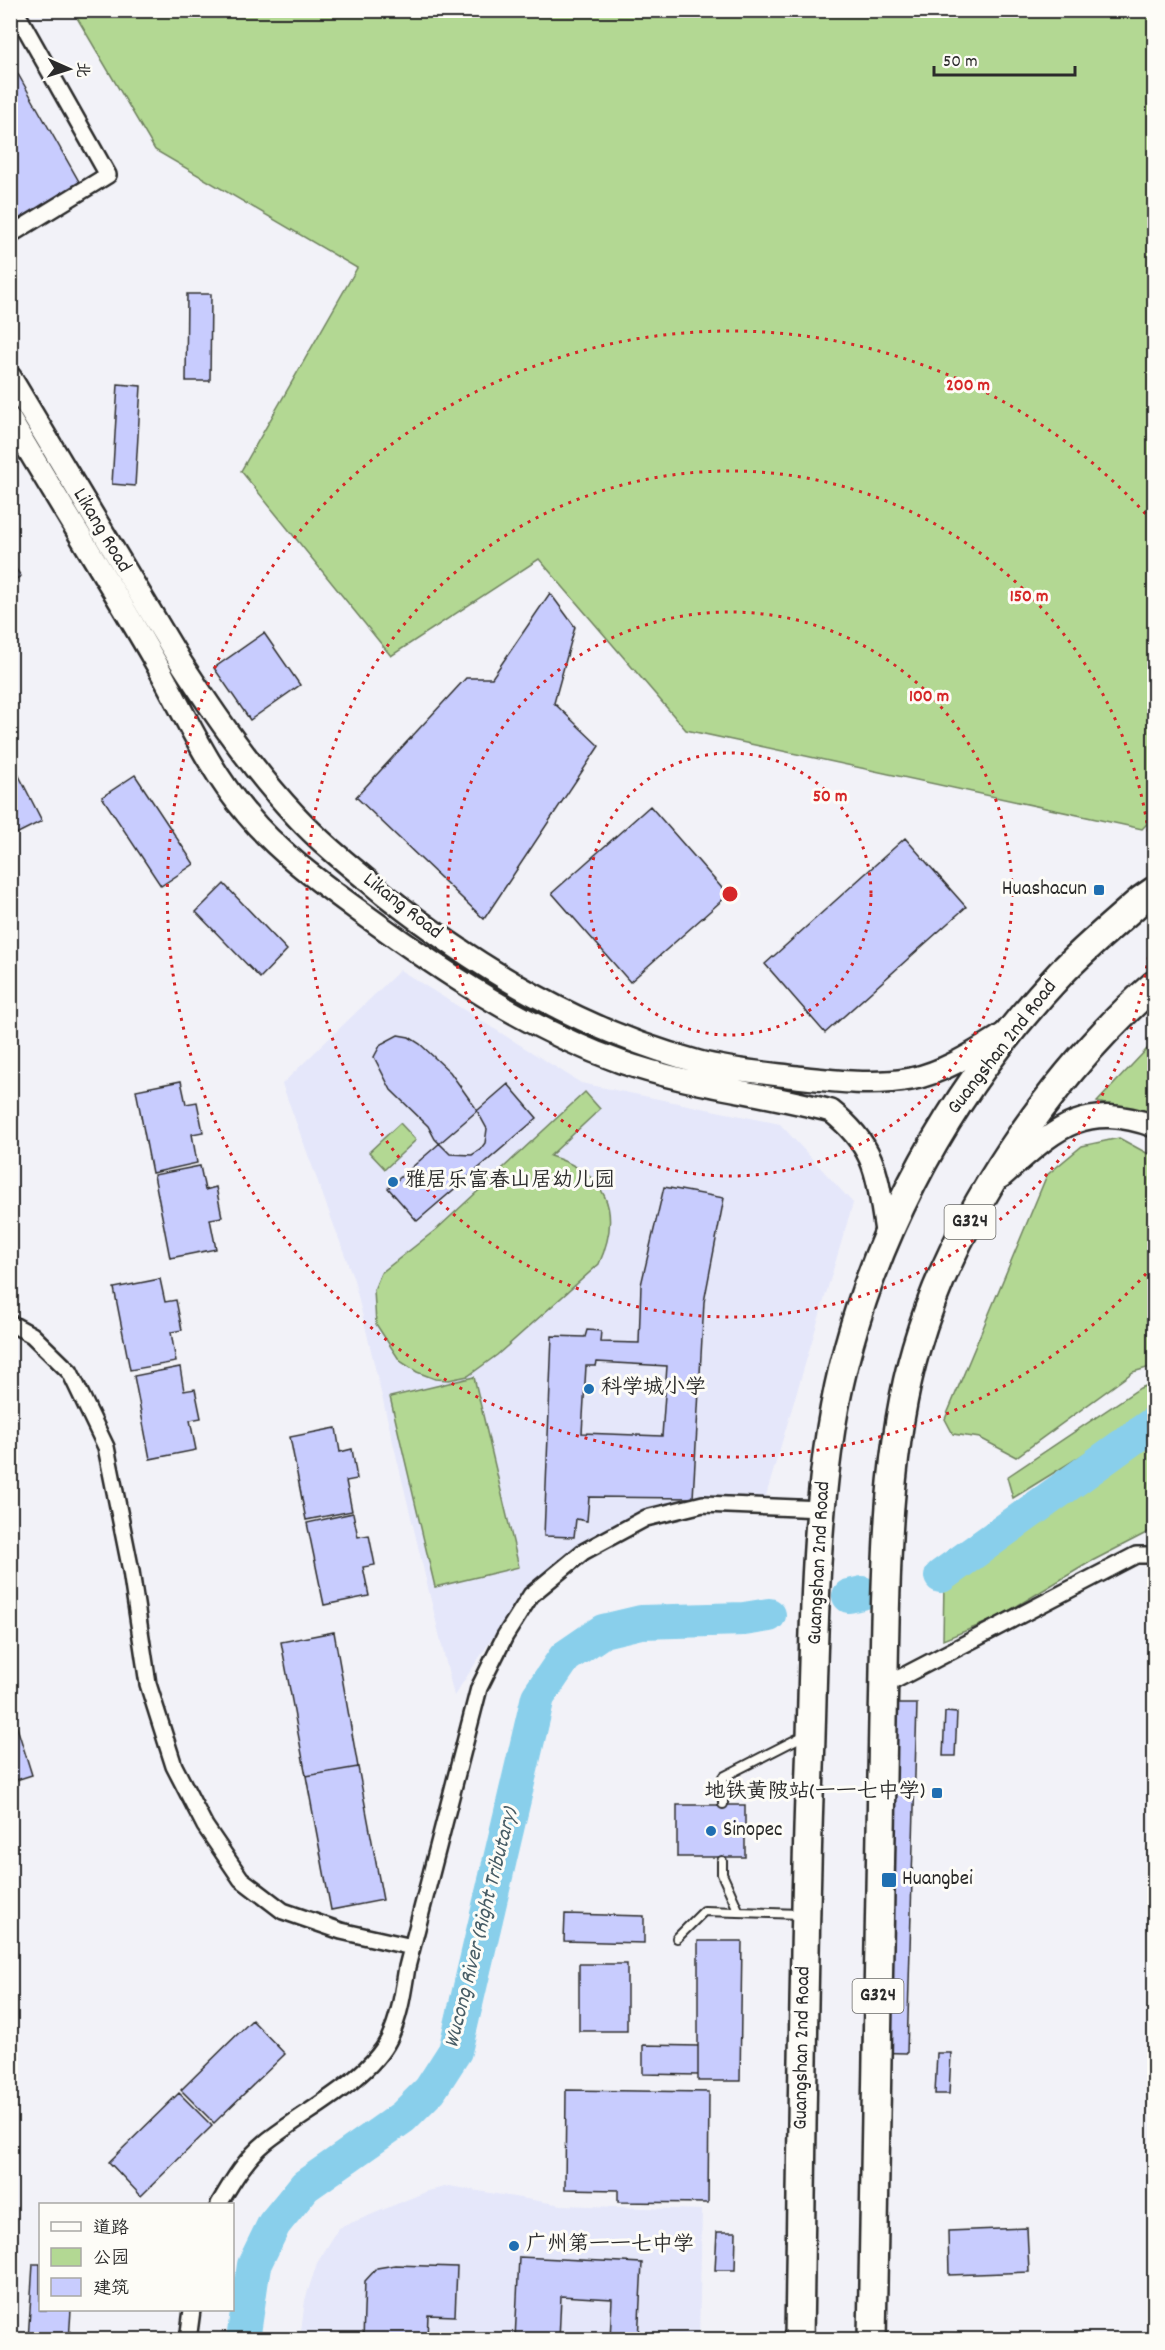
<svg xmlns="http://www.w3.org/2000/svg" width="1165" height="2350" font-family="Dekko,'LXGW WenKai TC',sans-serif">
	<rect width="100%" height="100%" fill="#f2f2f8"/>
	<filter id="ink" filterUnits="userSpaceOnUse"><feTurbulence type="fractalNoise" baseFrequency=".0167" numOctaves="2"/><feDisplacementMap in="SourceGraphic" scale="12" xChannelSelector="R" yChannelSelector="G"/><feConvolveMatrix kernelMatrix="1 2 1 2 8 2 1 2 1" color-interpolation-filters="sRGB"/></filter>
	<g filter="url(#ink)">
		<path fill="#e5e7fa" d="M400,970L581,1083L780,1124L853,1203L765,1499L683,1502L641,1510L581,1545L524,1590L454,1696L354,1280L282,1084Z
			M1152,1567H1154V1656L1148,1655Z
			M449,2186L562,2205L702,2210L699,2339L300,2340L305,2300L317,2263L339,2228L428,2191Z"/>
		<path fill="#b3d893" stroke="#6f825f" stroke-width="1.5" d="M73,11H1154V817L1142,829L686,730L539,559L391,656L241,471L357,268L155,150Z
			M1148,1048L1154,1067V1117L1097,1102Z
			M585,1092L600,1109L550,1156C606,1173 623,1210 599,1264L497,1355L468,1376L449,1380L435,1379L417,1372L400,1361L376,1324L374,1290L381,1273L438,1228Z
			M400,1123L416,1140L385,1169L369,1152Z
			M1119,1138L1154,1157V1366L1133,1372L1016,1457L980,1438L953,1434L945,1419L1047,1175L1082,1146Z
			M474,1377L519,1567L435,1587L390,1397Z
			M1154,1383V1414L1118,1433L1013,1498L1007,1477L1140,1388Z
			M1154,1436V1529L1090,1562L995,1619L943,1640L944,1583Z"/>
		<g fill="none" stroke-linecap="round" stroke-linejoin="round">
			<path stroke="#89cfeb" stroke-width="34" d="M941,1576L1154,1423
				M849,1596L862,1593
				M243,2340L254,2265L274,2224L305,2186L403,2117L430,2090L455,2051L538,1697L565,1657L603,1631L641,1622L744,1619L769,1615"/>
		</g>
		<path fill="#c8ccfe" stroke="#2b2b2b" stroke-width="1.5" fill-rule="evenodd" d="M10,60L81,185L10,225Z
			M187,294H211L210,381H186Z
			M118,384L141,386L135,486L112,484Z
			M10,561L21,576L10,583Z
			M550,593L575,627L554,703L599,746L484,919L356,797L466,678H492Z
			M264,633L300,685L250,720L214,668Z
			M10,758L42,821L10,837Z
			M135,775L194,864L161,886L102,797Z
			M650,806L728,895L630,982L552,893Z
			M905,838L966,907L825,1033L765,964Z
			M224,884L287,950L260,978L196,912Z
			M398,1035L409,1037L420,1044L450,1072L475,1107L487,1129L485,1143L480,1150L472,1155L450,1154L435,1139L428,1126L391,1090L374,1057L381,1044Z
			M181,1081L186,1104L197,1102L203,1132L192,1134L197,1163L152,1173L136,1090Z
			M508,1084L537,1118L417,1221L388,1188Z
			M200,1166L205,1190L216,1187L222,1217L210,1219L216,1249L170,1258L154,1175Z
			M664,1187L724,1198L704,1302L693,1498L589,1497L587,1521L576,1519L574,1537L544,1536L552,1336L585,1337L587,1330L601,1331L600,1342L639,1343L641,1285ZM597,1362L667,1366L662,1436L582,1433L586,1366H596Z
			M160,1279L165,1302L176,1300L182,1330L171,1332L176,1362L130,1370L114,1288Z
			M180,1367L184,1391L195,1389L201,1418L190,1420L196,1450L150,1459L134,1376Z
			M336,1428L340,1452L352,1449L357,1479L346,1481L352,1511L306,1520L290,1437Z
			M353,1513L358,1537L369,1535L375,1565L363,1567L369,1596L324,1605L307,1523Z
			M334,1632L358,1767L306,1776L281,1642Z
			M871,1704H917L907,2053L862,2052Z
			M10,1705L32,1775L10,1782Z
			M945,1712L957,1713L955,1756H943Z
			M358,1767L383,1900L331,1910L306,1776Z
			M677,1805H745V1857H677Z
			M565,1914L644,1916V1943L564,1941Z
			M698,1941H742L740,2081H698Z
			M579,1964H627V2031H579Z
			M252,2020L285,2054L214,2123L181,2090Z
			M643,2045L698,2046V2075L643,2074Z
			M937,2053H951L949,2094H935Z
			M566,2090L709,2092L708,2203L618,2202V2190L565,2189Z
			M179,2093L212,2126L141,2196L109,2162Z
			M1027,2228L1029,2272L949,2275L948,2231Z
			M717,2232H736L735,2270H715Z
			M519,2257L642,2263L638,2340H610L612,2299L561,2296L559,2340H515Z
			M33,2264H40V2310H71L69,2340H28Z
			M395,2265L457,2267L455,2316L428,2315L427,2340H363L365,2281L377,2268Z"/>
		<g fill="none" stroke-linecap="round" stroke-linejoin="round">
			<g stroke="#2b2b2b" stroke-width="12">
				<path id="lane" d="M723,1804V1777L805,1735
					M722,1861V1874L739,1912
					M677,1938L704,1911L800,1914"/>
			</g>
			<g stroke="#2b2b2b" stroke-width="20">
				<path id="street" d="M10,235L108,175L15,10
					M10,1323L32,1335L70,1372L106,1447L131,1571L148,1684L174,1766L205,1826L241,1879L283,1911L341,1931L412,1947
					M884,1686L1136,1555H1154
					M219,2204C232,2182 245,2159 266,2142C303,2112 368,2081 389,2039C400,2016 403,1992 407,1967L479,1688L505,1636L531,1595L583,1552L646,1518L703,1504L822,1509
					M188,2340L192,2310"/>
			</g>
			<g stroke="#2b2b2b" stroke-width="26">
				<path id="secondary" d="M10,377L180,661C215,715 252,769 296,816C323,845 355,870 385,895C479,969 582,1031 699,1062C730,1070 764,1073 797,1077C833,1081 874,1086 911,1079C945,1072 975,1052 1004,1034
					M10,419C58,501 109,581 156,663C184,713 208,769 246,813C278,852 321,883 362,913C443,972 526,1028 621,1062C690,1086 761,1092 831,1111C880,1150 877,1180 887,1237
					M1001,1177C1054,1131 1080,1100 1154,1126"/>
			</g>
			<g stroke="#2b2b2b" stroke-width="32">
				<path id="highway" d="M799,2340C802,2149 803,1958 810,1768C814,1655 813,1540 831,1428C858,1258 943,1098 1061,973C1086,947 1114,924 1141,900L1154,891
					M872,2340C876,2133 878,1926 883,1720C886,1603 883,1460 916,1348C954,1217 1052,1074 1154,985"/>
			</g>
			<use href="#lane" stroke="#fdfcf7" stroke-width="8"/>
			<use href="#street" stroke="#fdfcf7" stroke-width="15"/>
			<use href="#secondary" stroke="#fdfcf7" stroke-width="21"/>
			<use href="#highway" stroke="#fdfcf7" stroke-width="27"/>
		</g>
	</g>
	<g fill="none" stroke="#d62828" stroke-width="3" stroke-dasharray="3 6">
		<circle cx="730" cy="894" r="141"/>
		<circle cx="730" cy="894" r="282"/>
		<circle cx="730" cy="894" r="423"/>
		<path d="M1152 1267A563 563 0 1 1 1152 521"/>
	</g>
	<g fill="#1f6fb2" stroke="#fdfcf7" stroke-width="2">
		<rect x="1093" y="884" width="12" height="12" rx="3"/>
		<circle cx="393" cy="1182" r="6"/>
		<circle cx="589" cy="1389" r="6"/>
		<rect x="931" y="1787" width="12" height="12" rx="3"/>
		<circle cx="711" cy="1831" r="6"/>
		<rect x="881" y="1872" width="16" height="16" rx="3"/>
		<circle cx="514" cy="2246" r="6"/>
	</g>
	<g text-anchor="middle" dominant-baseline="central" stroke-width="6" stroke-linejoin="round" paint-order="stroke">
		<g fill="#fdfcf7" stroke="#6a6a68" stroke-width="1.5">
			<rect x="944.5" y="1205" width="51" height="34" rx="4.5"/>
			<rect x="852.5" y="1979" width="51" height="34" rx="4.5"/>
		</g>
		<g font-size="20" font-weight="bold" fill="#2b2b2b">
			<text x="970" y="1222">G324</text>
			<text x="878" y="1996">G324</text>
		</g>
		<g font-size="21" fill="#2b2b2b" stroke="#fdfcf7">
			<text transform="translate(101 531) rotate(59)">Likang Road</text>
			<text transform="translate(402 907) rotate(38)">Likang Road</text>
			<text transform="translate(1003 1048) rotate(-52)">Guangshan 2nd Road</text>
			<text transform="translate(820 1563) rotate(-87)">Guangshan 2nd Road</text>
			<text transform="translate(803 2048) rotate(-89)">Guangshan 2nd Road</text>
		</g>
		<g font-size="21" fill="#2b2b2b" stroke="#fdfcf7" text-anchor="start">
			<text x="1087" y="890" text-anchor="end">Huashacun</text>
			<text x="405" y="1182">雅居乐富春山居幼儿园</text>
			<text x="601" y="1389">科学城小学</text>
			<text x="925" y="1793" text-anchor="end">地铁黄陂站(一一七中学)</text>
			<text x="723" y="1831">Sinopec</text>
			<text x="902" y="1880">Huangbei</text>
			<text x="526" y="2246">广州第一一七中学</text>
		</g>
		<g font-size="22" font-style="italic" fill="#475c65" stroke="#fdfcf7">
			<text transform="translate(482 1928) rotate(-76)">Wucong River (Right Tributary)</text>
		</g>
	</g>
	<circle cx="730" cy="894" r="9" fill="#d62828" stroke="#fdfcf7" stroke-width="3"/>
	<g font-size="18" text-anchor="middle" font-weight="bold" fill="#d62828" stroke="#fdfcf7" stroke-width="6" stroke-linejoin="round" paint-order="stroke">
		<text x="968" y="390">200 m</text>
		<text x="1029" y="601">150 m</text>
		<text x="929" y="701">100 m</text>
		<text x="830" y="801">50 m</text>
	</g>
	<rect width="1165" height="2350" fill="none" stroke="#fdfcf7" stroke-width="36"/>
	<rect x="18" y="18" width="1129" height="2314" fill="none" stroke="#2b2b2b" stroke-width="2" filter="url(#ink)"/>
	<rect x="39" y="2203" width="195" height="108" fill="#fdfcf7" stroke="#a9a8a5" stroke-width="1.5"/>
	<rect x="51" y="2222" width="30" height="9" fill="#fdfcf7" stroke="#a9a8a5" stroke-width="1.5"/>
	<text x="93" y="2233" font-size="18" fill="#2b2b2b">道路</text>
	<rect x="51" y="2248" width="30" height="18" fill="#b3d893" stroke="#a9a8a5" stroke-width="1.5"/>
	<text x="93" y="2263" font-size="18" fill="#2b2b2b">公园</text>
	<rect x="51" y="2278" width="30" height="18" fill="#c8ccfe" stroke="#a9a8a5" stroke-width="1.5"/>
	<text x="93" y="2293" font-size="18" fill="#2b2b2b">建筑</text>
	<g transform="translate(69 69) rotate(93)" stroke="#fdfcf7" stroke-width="4.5" paint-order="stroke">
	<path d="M0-4.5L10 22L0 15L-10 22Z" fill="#2b2b2b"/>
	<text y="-9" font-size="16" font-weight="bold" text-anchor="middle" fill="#2b2b2b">北</text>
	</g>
	<path d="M934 66v9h141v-9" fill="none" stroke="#2b2b2b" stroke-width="3"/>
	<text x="943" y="66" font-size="18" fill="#2b2b2b" stroke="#fdfcf7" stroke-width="4.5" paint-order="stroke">50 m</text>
</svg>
